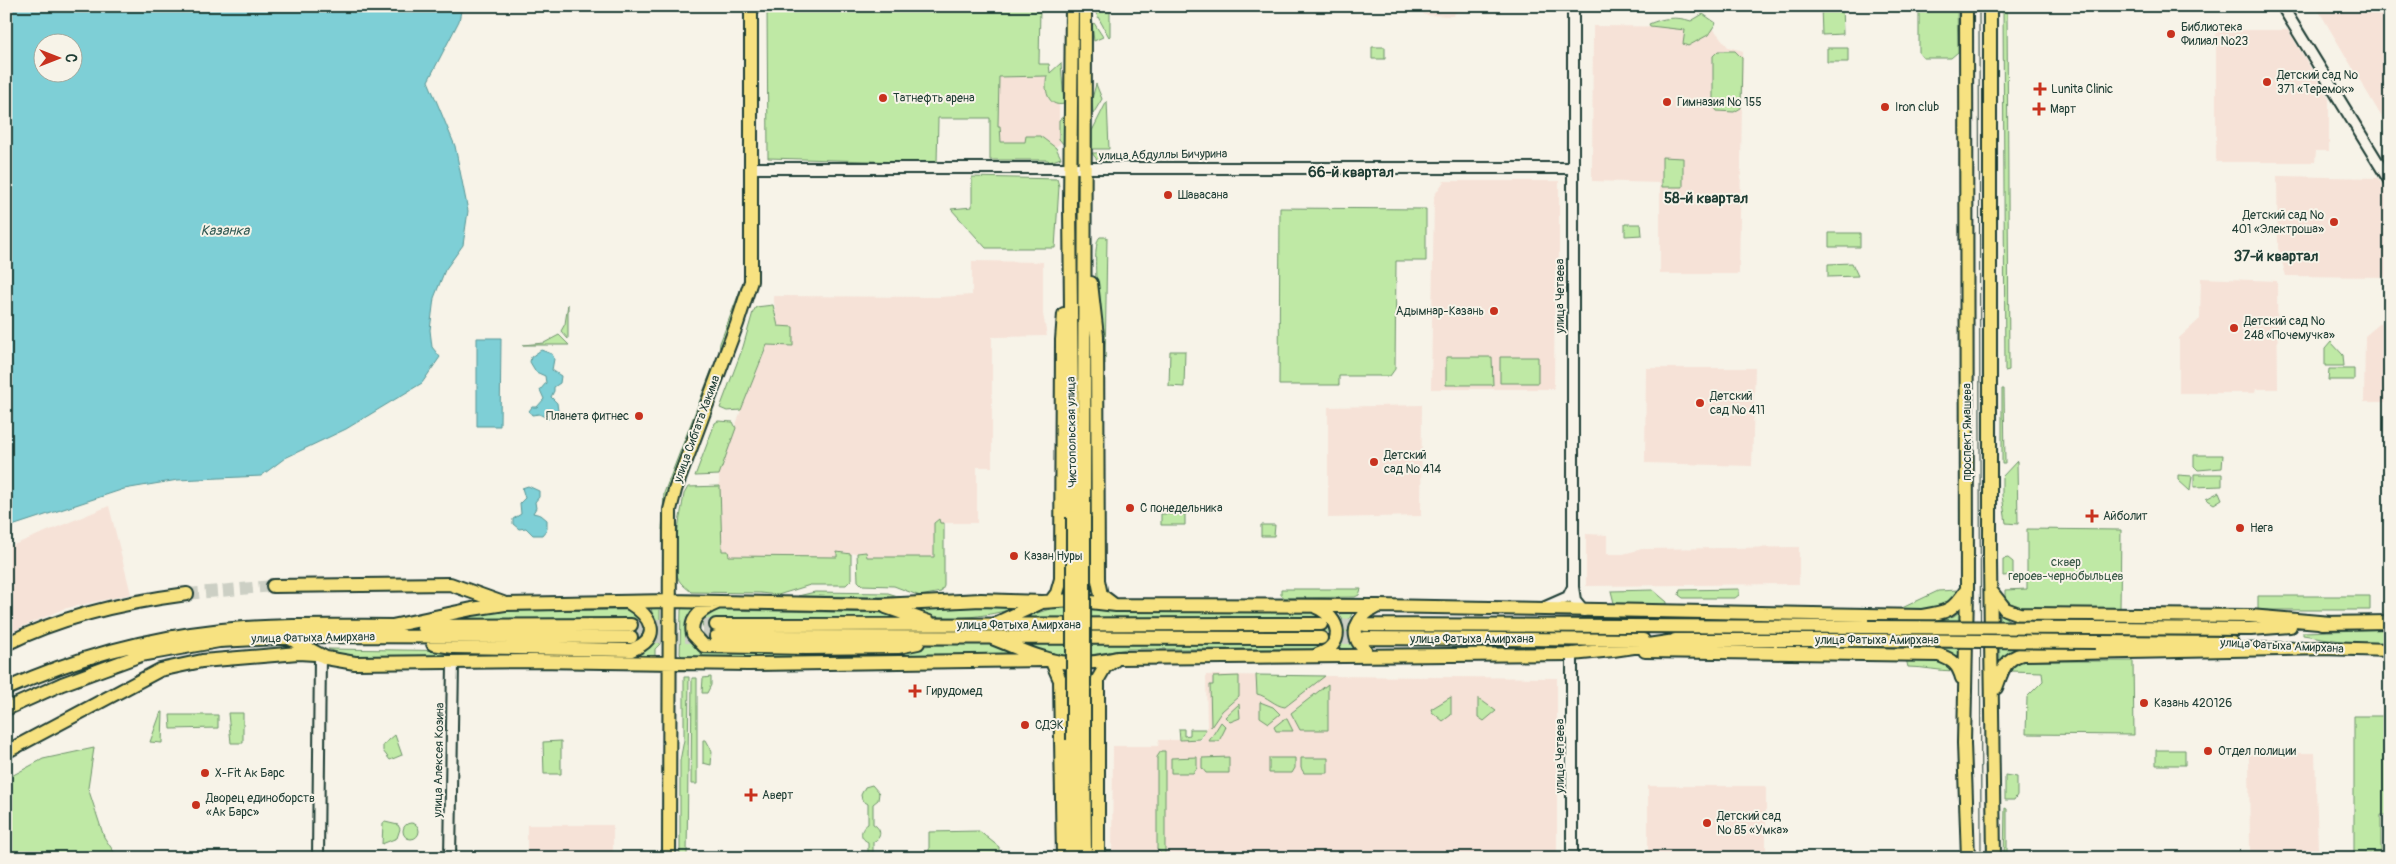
<svg xmlns="http://www.w3.org/2000/svg" width="2396" height="864" font-family="Pangolin,sans-serif">
	<rect width="100%" height="100%" fill="#f7f3e8"/>
	<filter id="ink" filterUnits="userSpaceOnUse"><feTurbulence type="fractalNoise" baseFrequency=".02" numOctaves="2"/><feDisplacementMap in="SourceGraphic" scale="10" xChannelSelector="R" yChannelSelector="G"/><feConvolveMatrix kernelMatrix="1 2 1 2 8 2 1 2 1" color-interpolation-filters="sRGB"/></filter>
	<g filter="url(#ink)">
		<path fill="#f6e2d7" d="M1415,6H1461L1453,16L1425,15Z
			M2316,6H2390V131L2345,55Z
			M1593,26L1712,27L1728,47L1743,51L1739,274H1660V183L1592,181Z
			M2216,30H2288L2329,99V151H2316L2315,162H2216Z
			M1046,76L1047,94L1050,101L1059,105V139L1061,143L1055,147L1040,136L1026,142H1001L998,126V77Z
			M2277,176L2378,178L2390,197V277L2286,276L2278,248Z
			M1444,181H1559V269L1555,270L1554,389H1431L1434,196Z
			M972,261L1043,262V314L1047,336L992,337V467H977V523H940L939,519L934,522L935,558L867,557L866,552H860L851,554L837,552V557H728L722,551L719,475L741,410L767,345L793,346L778,326L773,296L940,297L972,295Z
			M2201,278L2277,281L2278,389H2256L2255,393H2179V338L2200,319Z
			M2390,320V402H2364L2365,336L2383,321Z
			M1646,368H1755L1752,466L1645,463Z
			M1422,405L1421,516L1328,518V407Z
			M109,506L131,594L63,609L6,634V548Z
			M1586,534L1607,535V554H1623L1642,549L1799,547V584L1586,586Z
			M1206,675L1557,678V858H1112L1113,746H1158L1159,740H1201L1207,727Z
			M2249,753H2315L2318,848L2314,858H2250Z
			M1648,786H1766V858H1648Z
			M527,825H613V858H527Z"/>
		<path fill="#bfe9a5" stroke="#6f936c" d="M767,6H1040L1039,64H1049L1050,73L1061,63L1064,104C1047,108 1044,88 1047,76L999,77L998,126H1000L1001,142H1025L1026,136H1040L1056,148L1061,158L1050,162L1048,160H990V118H938L937,163L768,158Z
			M1092,6H1110V36L1109,37Z
			M1821,6H1842L1843,34L1822,35Z
			M1919,6H1957L1958,52L1951,58H1923L1919,53Z
			M2003,6H2007L2009,370L2005,371Z
			M1703,14L1716,23L1708,35L1688,46L1683,44L1685,30L1650,26L1649,24C1663,18 1676,16 1691,21Z
			M1094,23L1103,37L1094,41L1092,24Z
			M1372,47H1385V59H1372Z
			M1827,48H1848V62H1827Z
			M1718,51H1735L1742,58L1741,108L1734,112L1717,111L1713,105V56Z
			M1096,84L1102,99L1093,114L1092,99Z
			M1107,101L1109,149H1092V131Z
			M1064,116V145L1059,139V120Z
			M1092,153H1109V162L1098,161Z
			M1662,157L1683,158V187H1662Z
			M972,177L1057,179L1059,186L1055,248H986L951,209L972,207Z
			M1280,208L1426,209V261H1396L1395,369L1390,376H1339V385H1279Z
			M1625,224H1641L1642,235L1625,236Z
			M1829,233H1860V247H1829Z
			M1100,237H1107L1105,364L1103,361C1102,343 1089,245 1100,237Z
			M1852,263L1858,276L1828,277V264Z
			M744,280L745,283L721,353L719,351L720,343Z
			M568,304V339L561,331L565,324Z
			M773,305L778,326L793,327V346L767,345L741,410L727,411L720,408L743,347L753,312L756,307Z
			M559,335L569,345H522L544,343Z
			M2331,342L2343,355L2344,366H2325V349Z
			M1170,351H1185L1184,387L1169,386Z
			M1446,357H1492L1493,385H1446Z
			M1500,357H1538V383H1500Z
			M712,369H715L666,530H662L664,493Z
			M2329,369H2354V380H2328Z
			M2002,389H2004L2005,464H2002Z
			M718,421L733,422L736,428L719,475L695,476L715,423Z
			M2194,455H2223L2222,468L2198,470L2194,466Z
			M2017,461L2018,524L2006,523L2002,495V477Z
			M2194,474H2222V486L2194,487Z
			M2178,475L2192,476L2190,491L2178,480Z
			M720,486L722,551H728L729,556L837,557V552L851,554V580L846,585H810L778,595L760,593L691,592C687,588 680,584 678,578C670,559 681,516 684,494L688,487Z
			M2219,492L2222,499L2214,504L2206,499Z
			M1161,514H1185V525H1161Z
			M939,519L940,523H944V586L941,592L920,596L894,586L862,585L858,581L857,553L866,552L867,557H934V523Z
			M1261,525H1275L1274,536H1261Z
			M2027,529L2121,530L2120,609L2020,608L2005,600V590L2027,589Z
			M2008,558L2013,562V575L2003,576V559Z
			M1281,589H1361L1359,595L1355,597L1285,598L1281,595Z
			M1739,589V595L1735,598H1683L1679,595L1680,590Z
			M1653,590L1667,602V606L1619,607L1614,603L1611,591Z
			M1958,590L1951,606L1917,611L1900,609L1938,591Z
			M815,592L888,593L901,597L798,596Z
			M2258,596H2370V610H2258Z
			M1062,605L1130,612L1315,610L1332,622L1330,640L1315,649H1127C1086,655 1061,665 1022,641H1325L1324,618L1019,619Z
			M651,606H660V644L655,649V658H549L563,654L647,648C666,633 652,623 651,606Z
			M684,606H698L693,614L706,652L794,653L810,658L683,657L680,654L681,610Z
			M995,606H1021C986,618 941,623 906,609Z
			M1963,609L1962,663L1934,651L1942,637L1937,620L1954,616Z
			M630,610L640,615L646,631L634,645H461L456,620L493,611Z
			M718,610L882,613L906,620L713,643L706,640L702,623L709,613Z
			M1337,610H1355C1345,622 1345,635 1354,648L1352,650H1338C1342,636 1349,625 1337,610Z
			M1999,613L2010,621L2027,623L2024,638L2029,651L2000,665Z
			M2390,629V643H2354L2303,635V632Z
			M988,644L1027,655L834,658L823,654L936,645Z
			M328,649L544,652L536,656L357,659Z
			M1906,659H1938L1955,671C1938,671 1925,667 1908,667Z
			M2017,661H2133L2134,735L2026,734L2027,697L2043,681L2042,672L2010,671Z
			M1256,675L1325,676L1285,707C1275,706 1267,696 1257,694Z
			M1239,676V696L1222,711L1211,727L1210,685H1213V677Z
			M684,677H689L687,858H680V761L684,740Z
			M711,677V685L707,693H702L703,678Z
			M692,678H697V784H691Z
			M1328,684V730H1300L1291,713Z
			M1451,697V715L1443,721L1432,712L1431,709Z
			M1478,698L1496,711L1484,721L1478,717Z
			M1260,702L1273,707L1280,714L1269,723L1260,717Z
			M1239,704L1240,718L1230,722L1225,717Z
			M161,712H163L162,743L150,742Z
			M228,713H243V743H231Z
			M170,715H218V728L171,729Z
			M2354,716H2390V815H2381V853H2354Z
			M1284,719H1287L1293,731H1276L1274,727Z
			M1221,722L1226,727L1219,741H1209Z
			M1179,729H1184V736L1190,735V729H1206L1200,739L1180,740Z
			M395,735L402,755L390,760L383,751V745Z
			M703,740H706L712,751L711,765L703,763Z
			M561,741V774H544L543,742Z
			M94,748L88,788L104,837L118,858H6V779L43,759Z
			M2156,750H2185V765H2156Z
			M1161,751H1165V854H1162L1157,849V757Z
			M1197,757V768L1193,773H1171V758Z
			M1229,757V773H1206L1202,768V758Z
			M1269,758H1295V768L1292,773H1269Z
			M1301,758H1328V773H1304L1301,768Z
			M2005,775L2017,777V795L2014,800H2005Z
			M872,785L879,793L878,800L873,804V824C882,829 882,838 873,842V858H868V842C859,838 860,829 868,824V804L862,800L861,795L865,787Z
			M2005,808L2007,809V858H2004Z
			M385,822L398,825L400,829L397,838L382,844L383,823Z
			M403 831a8 8 0 1 1 16 0a8 8 0 1 1-16 0Z
			M979,831L999,847V858H929V832Z"/>
		<path fill="#7ecfd6" stroke="#589595" fill-rule="evenodd" d="M6,6H462L459,21L428,81L455,146L468,211L463,245L445,270L434,298L430,330L432,347L440,357L422,383L346,429L285,458L261,476L178,480L124,489L6,528ZM42,42H72V72H42Z
			M477,338H501L500,426H477Z
			M541,350L552,354L554,359L552,370L561,376L560,383L554,387V391L551,397L557,403L558,411L549,419L539,414L532,415L529,411L532,407H537L544,399L540,390L546,383L545,376L536,372L530,362L531,357Z
			M528,486L539,491V497L535,502L536,508L533,513L541,515L547,520V529L542,535H533L526,528L519,529L513,524V519L521,514L520,503L525,498L522,488Z"/>
		<g fill="none" stroke-linecap="round" stroke-linejoin="round">
			<path stroke="#cccfc4" stroke-width="12" stroke-dasharray="12 6" stroke-linecap="butt" d="M187,594L273,586
				M1325,624L1365,625
				M631,625H716
				M631,637H716
				M1321,638H1365"/>
			<g stroke="#1f3d34" stroke-width="14">
				<path id="minor" d="M1573,6V587L1575,600L1584,611
					M2282,6L2390,182
					M753,168H1573
					M1543,608L1568,597L1573,587
					M1572,654V858
					M318,858L320,655
					M450,858L453,663"/>
			</g>
			<g stroke="#1f3d34" stroke-width="16">
				<path id="major" d="M1072,6L1070,207L1073,517
					M1966,6L1967,589L1964,743L1968,858
					M1990,6V563L1994,858
					M1091,283L1097,336L1098,580L1101,595L1113,604
					M1084,517L1085,6
					M273,586L450,584L503,603
					M1991,591L2005,609L2019,614L2250,616L2330,623
					M1051,601L1057,593L1061,579L1062,340L1064,314
					M717,603C703,609 689,617 693,634L704,646L806,648L898,647L918,643
					M886,607L929,622
					M1316,607C1341,618 1346,645 1317,655
					M997,623L1040,603
					M2322,623L2390,622
					M716,625L1321,624
					M1365,625L1868,627
					M392,626L472,609L505,604L670,601L881,605L981,600L1042,602L1073,600L1116,605L1378,606L1921,616C1947,612 1952,612 1967,589
					M423,626L631,625
					M2095,628L2251,629L2290,626
					M287,637L326,658L355,663L533,661L748,664L1046,660
					M716,637L1321,638
					M992,638C1043,658 1061,671 1117,658L1572,654L1613,650L1682,640
					M1365,638L1643,640
					M1675,640H1868
					M2095,642L2232,643
					M6,644C62,616 126,602 187,594
					M433,644L453,647L631,650C664,638 651,616 628,602
					M2322,648L2390,650
					M1365,649C1346,635 1359,615 1376,607
					M1645,651L1939,655C1953,660 1958,664 1962,678
					M1052,662L1060,680L1063,858
					M1996,688C2002,672 2004,659 2022,654L2330,648
					M6,689C74,658 148,638 222,630C281,624 341,626 401,626
					M6,709L62,684L141,655L219,641L319,636L631,637
					M1084,740L1085,858
					M6,752L160,670L202,661L298,653L315,654
					M669,858L670,510L675,490L737,324L751,281V6
					M1073,858V740
					M1098,858V679L1105,667L1115,660"/>
			</g>
			<use href="#minor" stroke="#f7f3e8" stroke-width="10"/>
			<use href="#major" stroke="#f7e281" stroke-width="12"/>
			<path stroke="#1f3d34" stroke-width="1" d="M1979,6L1981,858"/>
			<g stroke="#1f3d34" stroke-width="16" stroke-linecap="butt">
				<path id="major-bridge" d="M1073,517V740
					M1084,517V740
					M1868,627L2095,628
					M1868,640L2095,642"/>
			</g>
			<use href="#major-bridge" stroke="#f7e281" stroke-width="12"/>
		</g>
	</g>
	<g fill="#c8321e" stroke="#f7f3e8" stroke-width="2">
		<circle cx="2171" cy="34" r="5"/>
		<circle cx="2267" cy="82" r="5"/>
		<path d="M2037.5 81.5h5v5h5v5h-5v5h-5v-5h-5v-5h5z"/>
		<circle cx="883" cy="98" r="5"/>
		<circle cx="1667" cy="102" r="5"/>
		<circle cx="1885" cy="107" r="5"/>
		<path d="M2036.5 101.5h5v5h5v5h-5v5h-5v-5h-5v-5h5z"/>
		<circle cx="1168" cy="195" r="5"/>
		<circle cx="2334" cy="222" r="5"/>
		<circle cx="1494" cy="311" r="5"/>
		<circle cx="2234" cy="328" r="5"/>
		<circle cx="1700" cy="403" r="5"/>
		<circle cx="639" cy="416" r="5"/>
		<circle cx="1374" cy="462" r="5"/>
		<circle cx="1130" cy="508" r="5"/>
		<path d="M2089.5 508.5h5v5h5v5h-5v5h-5v-5h-5v-5h5z"/>
		<circle cx="2240" cy="528" r="5"/>
		<circle cx="1014" cy="556" r="5"/>
		<path d="M912.5 683.5h5v5h5v5h-5v5h-5v-5h-5v-5h5z"/>
		<circle cx="2144" cy="703" r="5"/>
		<circle cx="1025" cy="725" r="5"/>
		<circle cx="2208" cy="751" r="5"/>
		<circle cx="205" cy="773" r="5"/>
		<path d="M748.5 787.5h5v5h5v5h-5v5h-5v-5h-5v-5h5z"/>
		<circle cx="196" cy="805" r="5"/>
		<circle cx="1707" cy="823" r="5"/>
	</g>
	<g text-anchor="middle" dominant-baseline="central" stroke-width="4" stroke-linejoin="round" paint-order="stroke">
		<g font-size="12" fill="#1f3d34" stroke="#f7f3e8" text-anchor="start">
			<text x="2181" y="27">Библиотека<tspan x="2181" dy="14">Филиал №23</tspan></text>
			<text x="2277" y="75">Детский сад №<tspan x="2277" dy="14">371 «Теремок»</tspan></text>
			<text x="2051" y="89">Lunita Clinic</text>
			<text x="893" y="98">Татнефть арена</text>
			<text x="1677" y="102">Гимназия № 155</text>
			<text x="1895" y="107">Iron club</text>
			<text x="2050" y="109">Март</text>
			<text x="1178" y="195">Шавасана</text>
			<text x="2324" y="215" text-anchor="end">Детский сад №<tspan x="2324" dy="14">401 «Электроша»</tspan></text>
			<text x="1484" y="311" text-anchor="end">Адымнар-Казань</text>
			<text x="2244" y="321">Детский сад №<tspan x="2244" dy="14">248 «Почемучка»</tspan></text>
			<text x="1710" y="396">Детский<tspan x="1710" dy="14">сад № 411</tspan></text>
			<text x="629" y="416" text-anchor="end">Планета фитнес</text>
			<text x="1384" y="455">Детский<tspan x="1384" dy="14">сад № 414</tspan></text>
			<text x="1140" y="508">С понедельника</text>
			<text x="2103" y="516">Айболит</text>
			<text x="2250" y="528">Нега</text>
			<text x="1024" y="556">Казан Нуры</text>
			<text x="926" y="691">Гирудомед</text>
			<text x="2154" y="703">Казань 420126</text>
			<text x="1035" y="725">СДЭК</text>
			<text x="2218" y="751">Отдел полиции</text>
			<text x="215" y="773">X-Fit Ак Барс</text>
			<text x="762" y="795">Аверт</text>
			<text x="206" y="798">Дворец единоборств<tspan x="206" dy="14">«Ак Барс»</tspan></text>
			<text x="1717" y="816">Детский сад<tspan x="1717" dy="14">№ 85 «Умка»</tspan></text>
		</g>
		<g font-size="12" fill="#1f3d34" stroke="#f7f3e8">
			<text transform="translate(1163 155) rotate(-1)">улица Абдуллы Бичурина</text>
			<text transform="translate(1560 296) rotate(-90)">улица Четаева</text>
			<text transform="translate(697 429) rotate(-70)">улица Сибгата Хакима</text>
			<text transform="translate(1072 432) rotate(-91)">Чистопольская улица</text>
			<text transform="translate(1967 432) rotate(-90)">проспект Ямашева</text>
			<text x="1019" y="625">улица Фатыха Амирхана</text>
			<text transform="translate(313 638) rotate(-1)">улица Фатыха Амирхана</text>
			<text x="1472" y="639">улица Фатыха Амирхана</text>
			<text x="1877" y="640">улица Фатыха Амирхана</text>
			<text transform="translate(2282 646) rotate(3)">улица Фатыха Амирхана</text>
			<text transform="translate(1560 756) rotate(-90)">улица Четаева</text>
			<text transform="translate(439 760) rotate(-89)">улица Алексея Козина</text>
		</g>
		<g font-size="12" fill="#375745" stroke="#f7f3e8">
			<text x="2066" y="562">сквер<tspan x="2066" dy="14">героев-чернобыльцев</tspan></text>
		</g>
		<g font-size="14" font-style="italic" fill="#325a54" stroke="#f7f3e8">
			<text x="225" y="230">Казанка</text>
		</g>
		<g font-size="15" font-weight="bold" fill="#1f3d34" stroke="#f7f3e8">
			<text x="1351" y="172">66-й квартал</text>
			<text x="1706" y="198">58-й квартал</text>
			<text x="2276" y="256">37-й квартал</text>
		</g>
	</g>
	<rect width="2396" height="864" fill="none" stroke="#f7f3e8" stroke-width="25"/>
	<rect x="12" y="12" width="2371" height="839" fill="none" stroke="#1f3d34" stroke-width="2" filter="url(#ink)"/>
	<g transform="translate(58 58) rotate(90)"><circle r="24" fill="#f7f3e8" stroke="#a1aaa0"/>
	<path d="M0-4L9 19L0 12L-9 19Z" fill="#c8321e"/>
	<text y="-8" font-size="14" font-weight="bold" text-anchor="middle" fill="#1f3d34">С</text>
	</g>
</svg>
